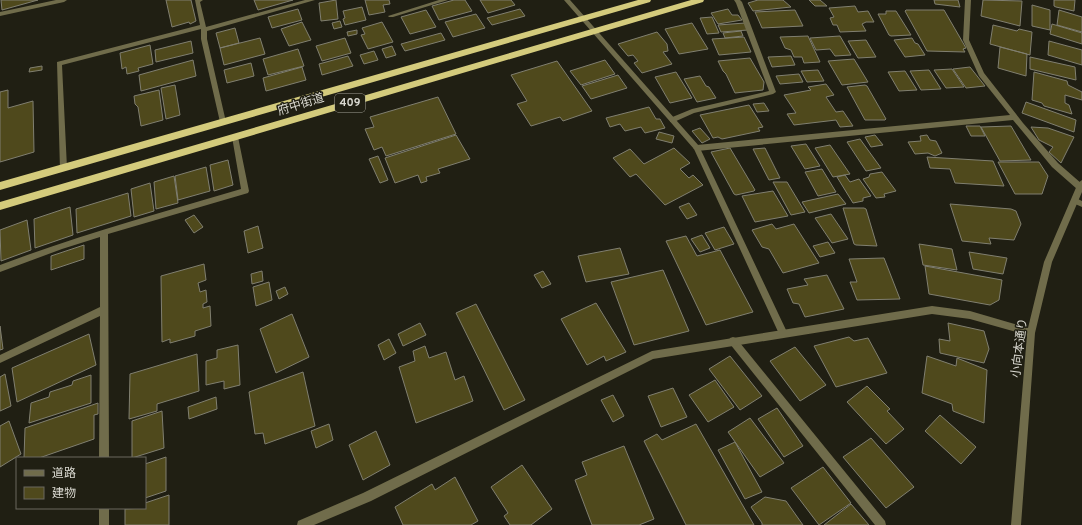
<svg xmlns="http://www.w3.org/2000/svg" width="1082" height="525" font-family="Overpass,'Noto Sans JP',sans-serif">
	<rect width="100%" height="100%" fill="#201f13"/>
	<path fill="#4f491c" stroke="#807f70" d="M1,0H38L2,10Z
		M166,0H191L196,21L190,24L189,22L172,27Z
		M254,0H293L258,10Z
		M336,0L338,19L321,21L319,3Z
		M365,0H389L390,4L383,5L385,12L369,15Z
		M454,0H465L472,11L439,20L432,6Z
		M480,0H511L515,5L488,13Z
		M758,0H783L791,7L753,11L748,3Z
		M809,0H820L827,6H815Z
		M934,0H958L960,7L935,4Z
		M983,0L1022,1L1020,26L981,16Z
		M1054,0H1075L1074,11L1056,7L1054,6Z
		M1032,5L1050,10V30L1032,26Z
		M855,6L858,12L868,11L874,22H866L862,24L866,31L840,32L837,25H833L830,18L834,17L829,8Z
		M362,7L366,20L345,25L343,19L345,18L343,11Z
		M298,9L302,20L272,28L268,17Z
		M520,9L525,16L492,25L487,18Z
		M728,9L732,15H738L742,20L718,24L711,13Z
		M426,10L436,27L410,34L401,17Z
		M795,10L803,26L762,28L755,12Z
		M906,10H944L966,48L963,49L965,52L927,51L905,11Z
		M1059,10L1082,17V32L1057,25Z
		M886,11H896L911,35L891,36L889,35L878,14H886Z
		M476,14L485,28L453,37L445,22Z
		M712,17L719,33L707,34L700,18Z
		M340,21L342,27L334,29L332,23Z
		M302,22L311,40L289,46L281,29Z
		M382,22L393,42L368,49L361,35L365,34L362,28Z
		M692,23L708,49L679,54L665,29Z
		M745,23L748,30L721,32L718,25Z
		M1052,24L1082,33V44L1050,34Z
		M993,25L1017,31L1019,29L1032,32L1030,55L990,44Z
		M235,28L239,43L220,48L216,33Z
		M357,30V34L348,36L347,32Z
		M741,31L743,36L725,38L723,33Z
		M657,32L667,44L668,51L663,52L672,64L642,73L634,63L638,61L633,55L628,56L618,44Z
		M441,33L445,40L405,51L401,44Z
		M808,36L820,62L804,63L802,57H794L791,50L785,48L780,37Z
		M840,36L851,55L835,56L830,49L816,50L810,38Z
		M744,37L751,52L719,55L712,39Z
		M260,38L265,54L224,65L220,48Z
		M345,38L351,53L322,61L316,46Z
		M912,38L915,43L918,44L925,55L905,57L894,40Z
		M866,40L876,57L858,58L848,41Z
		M191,41L193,53L156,62L155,50Z
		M1049,41L1082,50V65L1048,55Z
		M150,45L153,64L138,68L139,71L127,74L126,67L122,69L120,53Z
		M392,46L396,55L386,58L382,49Z
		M1000,47L1027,54L1026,76L998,68Z
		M298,49L304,66L268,75L263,59Z
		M374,51L378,60L364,64L360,55Z
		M348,56L353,66L322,75L319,64Z
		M791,56L795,65L772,67L768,57Z
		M1030,57L1075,67L1076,80L1030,69Z
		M750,58L764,82L763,90L735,93L726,74L723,71L718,61Z
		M854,59L868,82L842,85L828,61Z
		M193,60L196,76L141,91L139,75Z
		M605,60L615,74L581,85L570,71Z
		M557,61L592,111L563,121L560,117L531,126L517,104L527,101L511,75Z
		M251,63L254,76L227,83L224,70Z
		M42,66V70L29,72L30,68Z
		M302,67L306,80L266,91L263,78Z
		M970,67L985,86L966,88L953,69Z
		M952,69L964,87L946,88L934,70Z
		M818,70L824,81L807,82L801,71Z
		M929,70L941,89L921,90L910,71Z
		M905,71L917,90L899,91L888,72Z
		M676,72L692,98L670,103L655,77Z
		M1034,72L1067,81L1068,85L1082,92V100L1065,95V103L1069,105L1072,114L1044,106L1042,103L1032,100Z
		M799,74L803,82L780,84L776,76Z
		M618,75L627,88L591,99L582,86Z
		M700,76L706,86L709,87L716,98L697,102L684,79Z
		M826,84L834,95L826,97L836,112L843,111L853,126L840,127L836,120L794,125L787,114L796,113L784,95L811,90L808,87Z
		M175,85L180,115L166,119L161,88Z
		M865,85L867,86L886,119L885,120H865L847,87Z
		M8,90V108L33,101L34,152L0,162V92Z
		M159,90L163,120L141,126L138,107L135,104L134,96Z
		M438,97L456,134L386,156L382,147L374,150L365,129L374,127L370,117Z
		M1026,102L1076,120L1074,132L1022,113Z
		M764,103L769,111L757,112L753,104Z
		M749,105L763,127L758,128L760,131L722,139L718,137L713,138L700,115Z
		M649,107L656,119H660L665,128L645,133L641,127L625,131L620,124L610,127L606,118Z
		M966,126H980L985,136H971Z
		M1011,126L1031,160L1000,161L981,127Z
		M1031,127L1048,128L1074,137L1061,163L1049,152L1053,147L1039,140Z
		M700,128L710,139L702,143L692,131Z
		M659,132L674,136L672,143L656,139Z
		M456,135L470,159L438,169L440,173L426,177L427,181L421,183L418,175L395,183L385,158Z
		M875,135L883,145L871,147L865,137Z
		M927,135L930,140L936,141L942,153L935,156L928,153L915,154L908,142L921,141L920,136Z
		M860,139L881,168L866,171L847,142Z
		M806,144L820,166L805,169L791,146Z
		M830,145L850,174L833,177L815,148Z
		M674,148L690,163L680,169L689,178L693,175L703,185L665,205L636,174L630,177L613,158L630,149L644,164Z
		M730,148L755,190L754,191L736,195L734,194L711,152Z
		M765,148L780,178L769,180L753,149Z
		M378,156L388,180L380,183L369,159Z
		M927,157L993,161L1004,186L955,183L950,169L930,168Z
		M228,160L233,185L214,191L210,165Z
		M998,162H1039L1048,176L1042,194H1015Z
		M206,167L210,191L178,200L175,176Z
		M822,169L836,192L818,196L805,172Z
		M882,172L896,191L884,194L885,197L876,198L863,179L869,177L870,174Z
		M845,175L850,182L859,179L871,196L863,198V201L853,203L837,177Z
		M174,176L178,203L156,209L154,182Z
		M773,182H787L805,212L791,215Z
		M150,183L154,211L134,217L131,189Z
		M773,191L788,216L755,222L742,196Z
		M128,193L131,216L77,233L76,209Z
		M838,194L846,204L809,213L802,202Z
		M689,203L697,215L687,219L679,207Z
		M950,204L1011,209L1016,211L1021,224L1014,240L989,238L991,244L962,241Z
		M70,207L73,235L35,248L34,219Z
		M843,208H864L866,209L877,246L856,245L854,244Z
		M831,214L848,239L832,243L815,218Z
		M194,215L203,227L194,233L185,220Z
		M27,220L31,250L1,261L0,230Z
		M772,224L776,229L794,224L819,263L783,273L769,249L762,247L752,230Z
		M258,226L263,248L248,253L244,231Z
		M724,227L734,244L715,250L705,233Z
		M702,235L710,248L700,252L691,239Z
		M686,236L697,256L720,250L753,312L706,325L666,241Z
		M828,242L835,253L820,257L813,246Z
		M919,244L952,249L957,270L923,265Z
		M84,245V259L51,270V256Z
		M620,248L629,274L586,282L578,256Z
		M969,252L1007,258L1003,274L973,269Z
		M884,258L900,299L857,300L850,282H857L849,259Z
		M204,264L206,280L198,283L200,292L206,290L207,302L203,304V308L210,306L211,326L195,331V336L170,343V339L162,342L161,276Z
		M925,266L1002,280L999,300L990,305L929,294Z
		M663,270L689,331L634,345L611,282Z
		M262,271L263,281L252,284L251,274Z
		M543,271L551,284L542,288L534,275Z
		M827,275L844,309L805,317L799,304L793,303L787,289L808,285L804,279Z
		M269,282L272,300L256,306L253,287Z
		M285,287L288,294L279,299L276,291Z
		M596,303L626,352L606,361L604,356L587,365L561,319Z
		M476,304L525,400L504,410L456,313Z
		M292,314L309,357L276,373L260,329Z
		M420,323L426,335L403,346L398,334Z
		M948,323L984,331L989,349L984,363L940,353L939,339L950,341Z
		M0,326L3,349L0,350Z
		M89,334L96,365L17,402L12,368Z
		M849,337L854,341L868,338L887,373L836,387L814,346Z
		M389,339L396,353L384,360L378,345Z
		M238,345L240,385L224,389V381L206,385V361L217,358V350Z
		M425,346L429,358L446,352L455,380L464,376L473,401L416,423L399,367L415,361L413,351Z
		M795,347L826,385L800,401L770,361Z
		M197,354L199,391L157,404V411L129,419L130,374Z
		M730,356L762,396L740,410L709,369Z
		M927,356L956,366L957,358L987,370L984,423L953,411L952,404L922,393Z
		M303,372L315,426L265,444L263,433L255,434L249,392Z
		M5,374L11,406L0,411V377Z
		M91,375V403L29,423L31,403L49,397L50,392L72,385L73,381Z
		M715,380L734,407L708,422L689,395Z
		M867,386L890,409L887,411L904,429L886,444L847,402Z
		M673,388L687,417L661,427L648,396Z
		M613,395L624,416L613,422L601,400Z
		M216,397L217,409L189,419L188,407Z
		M98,403V414L94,415V439L39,458H24L25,428Z
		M777,408L803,446L784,457L758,419Z
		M162,411L164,448L132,458V421Z
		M940,415L976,447L961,464L925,431Z
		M750,418L784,463L760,477L728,432Z
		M9,421L21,454L0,467V426Z
		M329,424L333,440L316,448L311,431Z
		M696,424L754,525H686L644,441L657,434L662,440Z
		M376,431L390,465L363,480L349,445Z
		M871,438L914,487L886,508L843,457Z
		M735,442L762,492L745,499L718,450Z
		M624,446L654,519L639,525H592L575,480L587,475L582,462Z
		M166,457V491L145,498V464Z
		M522,465L552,509L531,525H510L504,516L508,513L491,487Z
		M823,467L851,503L819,525L791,488Z
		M455,477L478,521L471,525H403L395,507L432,484L435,490Z
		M169,495V525H125V509L145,508V503Z
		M765,497L786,501L803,525H762V523L751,507Z
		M851,504L869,525H824Z"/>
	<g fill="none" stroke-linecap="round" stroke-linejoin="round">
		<path fill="#706c4b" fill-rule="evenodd" d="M56,0H67L64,2L0,16V12Z
			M195,0H203L200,2L206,27L305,0H315L207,31V39L226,122L223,124L220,122L201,39V29L62,65L67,168L63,171L60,170L57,62L200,25Z
			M439,0H448L393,17H389L388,16Z
			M734,0H740L742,2L776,92L773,94L694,113L674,122H670V118L692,109L769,91L736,3Z
			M965,0H971L969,40L984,73L1023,123L1058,163L1082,184V189H1077L1052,167L1013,120L697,151L693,148L697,145L1010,115L979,76L963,40Z
			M235,134L238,137L249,191L248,193L108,234L109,458H99L100,316L0,363V355L100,307V237L62,249L0,272V265C79,235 160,213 241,189L232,137Z
			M733,337L736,338L885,521L886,525H875L730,344L729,341L730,338Z
			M99,508H109V525H99Z"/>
		<path fill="#706c4b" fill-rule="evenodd" d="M564,0H570L699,146L786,330L787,333L786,336L783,337L780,336L694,149Z
			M1076,198L1082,201V207L1073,203L1072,201Z"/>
		<path fill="#706c4b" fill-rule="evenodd" d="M1082,180V192L1052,262L1035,333L1021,525H1011L1027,335L970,319L932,314L653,359L371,501L314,525H297L298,521L363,493L652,351L932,306L970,311L1028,328L1044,262L1078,183Z"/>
		<path fill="#d4cb7c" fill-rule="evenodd" d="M638,0H651L650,2L0,190V182Z
			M691,0H704L703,2L0,210V202Z"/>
	</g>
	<g text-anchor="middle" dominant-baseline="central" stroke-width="3" stroke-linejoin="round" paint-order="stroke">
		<rect fill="#201f13" stroke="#a2a198" stroke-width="1" x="335" y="94" width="30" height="18" rx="3"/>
		<g font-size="11" font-weight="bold" fill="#dad9d1">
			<text x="350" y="103">409</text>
		</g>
		<g font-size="12" fill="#dad9d1" stroke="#201f13">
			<text transform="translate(301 105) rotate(-17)">府中街道</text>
			<text transform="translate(1020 348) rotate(-83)">小向本通り</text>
		</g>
	</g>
	<rect x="16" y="457" width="130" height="52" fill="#201f13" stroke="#6a695f"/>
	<rect x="24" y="470" width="20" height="6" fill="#706c4b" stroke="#6a695f"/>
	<text x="52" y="477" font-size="12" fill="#dad9d1">道路</text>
	<rect x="24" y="487" width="20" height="12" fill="#4f491c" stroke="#6a695f"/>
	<text x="52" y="497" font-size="12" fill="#dad9d1">建物</text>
</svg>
